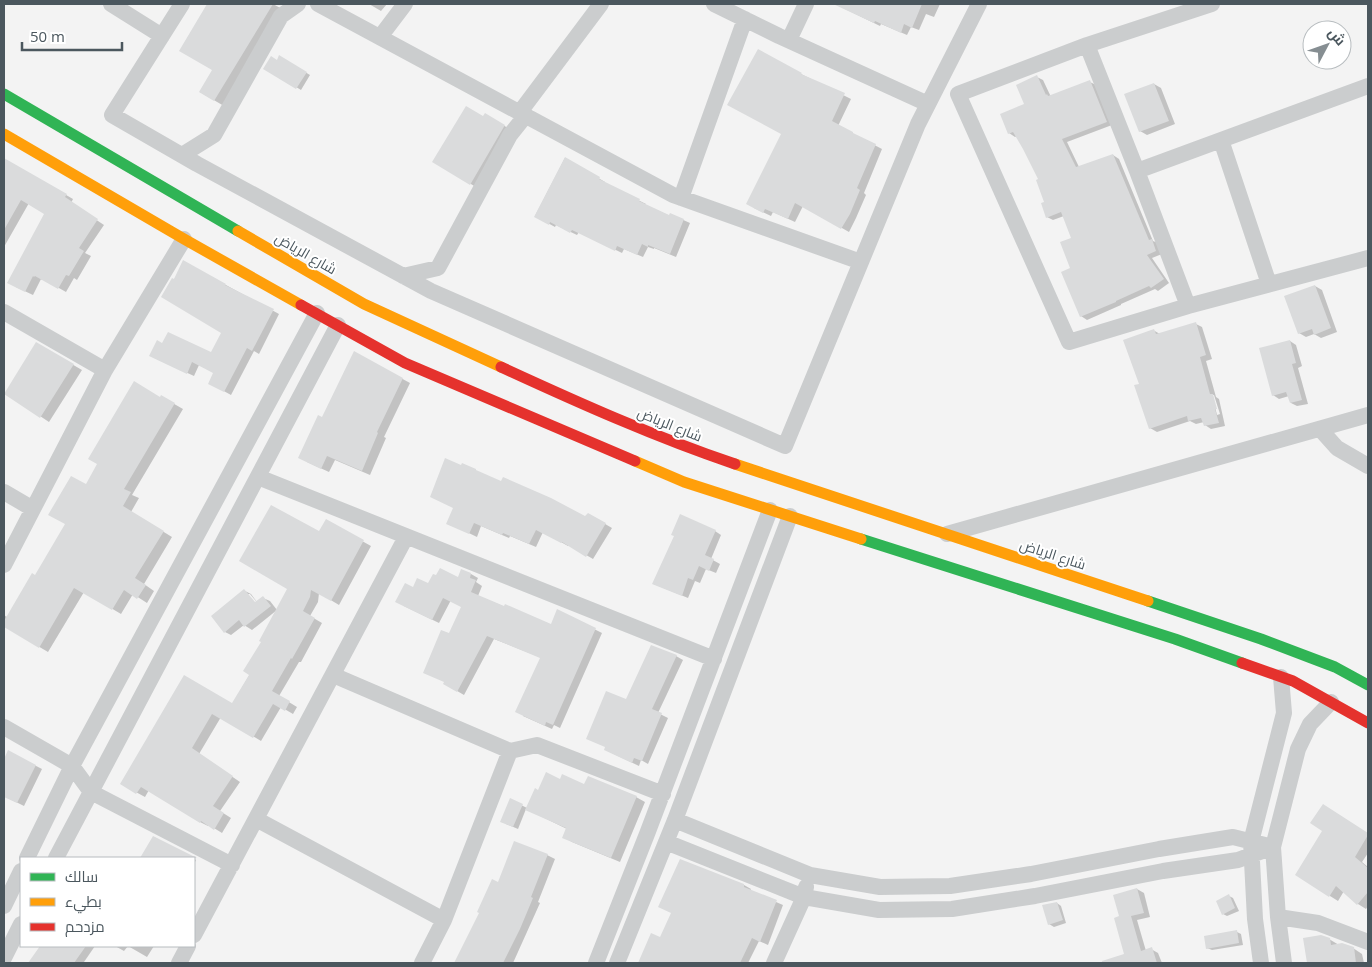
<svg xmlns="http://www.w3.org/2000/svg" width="1372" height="967" font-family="'Open Sans',Cairo,sans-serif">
	<rect width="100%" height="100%" fill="#f3f3f3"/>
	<path fill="#0003" fill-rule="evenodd" d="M209,4H273L282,9L224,106L200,92L213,70L181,50Z
		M369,4H387L381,11Z
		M835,4H940L934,17L926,14L919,30L911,27L907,35L881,24L880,26Z
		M280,57L310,75L301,90L265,68L277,61Z
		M801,74L851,99L838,126L882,149L864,193L866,195L856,218L849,232L803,206L795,222L773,212L771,216L754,208L782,134Z
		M1037,77L1043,80L1051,97L1090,82L1096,85L1112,125L1067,142L1079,167L1113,155L1119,159L1153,241L1158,243L1162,254L1152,258L1169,283L1158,291L1155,289L1121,304V305L1087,320L1081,316L1072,268L1073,238L1064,216L1053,220L1047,217L1046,203L1040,180L1017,136L1015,137L1009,133L1026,104Z
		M1154,84L1161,88L1175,124L1147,135L1140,131Z
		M486,115L513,131L479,189L434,161L484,118Z
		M565,158L605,182L604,183L646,204L645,205L670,216V214L690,223L676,257L654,248V249L648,247L643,257L624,249L622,253L579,232L577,235L556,225L555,227L535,216Z
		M4,159L73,199L71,203L104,225L85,253L91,256L77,280L74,278L66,292L43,279L42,280L41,279L33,295L16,287L45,213L29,203L4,247Z
		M184,262L279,314L259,354L254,351L231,395L209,383L215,373L199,365L194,376L157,359L163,344L212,354L223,332L174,280Z
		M1315,286L1322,290L1337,332L1321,338L1314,334L1306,337L1299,333Z
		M1196,324L1202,327L1212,359L1206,361L1216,397L1219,399L1225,426L1211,429L1205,425L1204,422L1196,424L1190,421L1157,432L1150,428L1141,384L1153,330L1160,334ZM1212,395H1214L1220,414L1217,415Z
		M1290,341L1296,345L1302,366L1298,368L1308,404L1297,406L1291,403L1289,396L1279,399L1273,395Z
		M37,344L82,370L49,422L40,416Z
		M355,353L410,383L384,437L386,438L370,475L335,460L329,472L307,462L322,419Z
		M162,397L183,409L132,495L139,498L131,512L172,537L144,584L154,591L147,603L133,594L121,614L84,592L48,652L4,626V615L7,617L35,577L66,524L86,485Z
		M588,514L612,528L593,559L569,545L568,546L543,532L536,547L510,536L509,538L481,526L477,537L448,523L586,518Z
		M326,521L371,546L339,605L319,593L318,602L310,616L322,623L301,662H299L279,696L297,707L293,714L281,707L261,741L221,717L199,754L240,782L220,811L231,818L222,833L209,825L208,826L200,822L149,790L145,797L121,784L185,677L232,705L250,674L262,641Z
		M715,531L721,535L711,559L720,564L716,573L706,569L700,583L695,581L688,598L654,584Z
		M471,574L478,578L476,582L482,586L478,596L552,626L558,611L602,633L560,728L554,725L552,729L523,716L542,658L494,639L464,695L445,684L450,635L462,607L451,600L439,623L404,606L413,589L459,579Z
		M245,591L251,594L257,602L263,598L270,601L277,610L252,630L244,625L231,635L225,632ZM247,594H250L260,606L258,608Z
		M676,656L683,660L658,713L668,718L648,764L641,760L639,766L612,753L626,701Z
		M9,752L42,769L24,806L4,796V762Z
		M561,780L636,797L645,802L620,862L572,842L564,837L567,829L526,809L518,829L506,824L511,800L527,808L539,791Z
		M1331,810L1368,834V853L1362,862L1368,867V906L1366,909L1358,904L1344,891L1338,901L1330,896Z
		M154,837L196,860L194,864V858H142Z
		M547,855L555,859L538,902L540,903L513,963H456L481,912L499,883Z
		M744,885L751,889L750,891L783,905L768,945L759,941L748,963H643L661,938Z
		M1137,889L1144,893L1150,917L1137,920L1146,951L1151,949L1158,953L1162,963H1098L1125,955L1121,917Z
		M1229,896L1233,898L1239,911L1227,916L1223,914Z
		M1057,903L1061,906L1066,923L1054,927L1049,924Z
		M1237,932L1241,934L1243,945L1212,950L1207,948Z
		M1305,939H1329L1339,945L1353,948L1362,954L1364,963H1309Z
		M41,946H95L84,962L85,963H31L30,962Z
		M115,946H154L147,957L128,946L124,951Z"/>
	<path fill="#dadbdc" d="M207,4H273L214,101L199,92L212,70L179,51Z
		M833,4H922L912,28L904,24L901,33L875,21L874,23Z
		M758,49L802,73L801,74L845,93L832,121L853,132V133L876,144L857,188L860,190L850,214L841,229L795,203L788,219L765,209L763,213L746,204L781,134L727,105Z
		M279,55L307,72L296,89L263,69L271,56L277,60Z
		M1037,75L1046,95L1047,94L1048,96L1090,80L1107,122L1062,139L1076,167L1113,154L1149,240L1152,239L1156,251L1147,255L1164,279L1151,288L1149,286L1116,301V302L1080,317L1061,272L1070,268L1060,242L1071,238L1061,212L1046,218L1041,203L1044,202L1036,180L1038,179L1023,149L1013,132L1008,134L1000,114L1024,104L1016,85Z
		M1154,83L1169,121L1139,132L1124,94Z
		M466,106L483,116L485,113L505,125L470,185L432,162Z
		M565,157L600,177L599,179L640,199L639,201L669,215L670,213L684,219L670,254L648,245V247L642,244L637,255L617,246L615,251L572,230L570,233L550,222L549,225L534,217Z
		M4,158L67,194L65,197L98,219L79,248L84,251L69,276L66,275L58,289L35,276L34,277L33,276L25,292L7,283L44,214L21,200L4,230Z
		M183,260L226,284L225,285L274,309L252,351L247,348L224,392L208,384L213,373L192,362L187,374L149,356L157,340L162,343L168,332L211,352L221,333L161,297L172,278L174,279Z
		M1315,285L1331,328L1314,335L1312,329L1298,334L1284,296Z
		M1196,322L1206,355L1200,357L1210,394H1213L1217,409H1215L1219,423L1204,426L1201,418L1188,421L1187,416L1149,429L1134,385L1139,384L1123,340L1154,329L1156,334Z
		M1290,340L1296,363L1292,364L1302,400L1290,403L1286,392L1272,396L1259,348Z
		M36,342L74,364L40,418L4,394Z
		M354,351L403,378L377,432L378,433L362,471L327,456L321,469L298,458L318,415L322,417Z
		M134,381L160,397L161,395L175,403L124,489L131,492L123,506L164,531L135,578L146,585L137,599L124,590L112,610L74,588L39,648L4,627V621L32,573L35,575L65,524L48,515L71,476L86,484L97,464L88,459Z
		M445,458L461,465L462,463L476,469V470L501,481L503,477L551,498L585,516L588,513L606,523L586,557L562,542L561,543L536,530L529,544L503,533L502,535L474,523L469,534L446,524L453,508L430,497Z
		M271,505L319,531L326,519L364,540L331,601L311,590L310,597L303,611L315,618L292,659L291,658L272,691L290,701L285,711L273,704L253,738L212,714L192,748L233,776L213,806L224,813L214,830L201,821L200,823L141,787L136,794L120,784L184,675L232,703L249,675L243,671L261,642L259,641L287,589L239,561Z
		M680,514L716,530L705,555L714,559L709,571L699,566L693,580L688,578L682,596L652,584L674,536L671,535Z
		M440,568L458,577L461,569L471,573L470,578L476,580L471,592L504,606L505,604L551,624L557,609L596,628L553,725L546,722L545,726L515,712L540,658L487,636L457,692L443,684L444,682L423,673L441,630L449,633L461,607L443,598L432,620L395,602L405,583L413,587L417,578L428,583L433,574L436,575Z
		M244,589L255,602L263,596L271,606L244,627L239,620L224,633L211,616Z
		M651,645L677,655L652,709L662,713L642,761L634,758L632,763L604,750L605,747L586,739L606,691L626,699Z
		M8,750L36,765L17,803L4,797V759Z
		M546,772L560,779L562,774L584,784L588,776L637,796L611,858L562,838L566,828L525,810L535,788L538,790Z
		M510,798L523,804L513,827L500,822Z
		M1323,804L1368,833V835L1355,857L1368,868V892L1357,905L1336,886L1329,897L1295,875L1322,831L1310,823Z
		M153,836L197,858H140Z
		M514,841L548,854L531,897L533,898L520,929L503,963H454L479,913L477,912L492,879L498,882Z
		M680,859L744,884V887L777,900L760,942L752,938L740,963H638L651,933L660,937L671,913L658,907Z
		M1137,888L1144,913L1131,916L1141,951L1152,947L1157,963H1103L1102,961L1124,954L1114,918L1119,916L1113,895Z
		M1229,894L1235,908L1222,915L1216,901Z
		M1057,902L1063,920L1048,925L1042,905Z
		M1237,930L1239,943L1206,949L1204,936Z
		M1321,935L1330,938L1331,945L1342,943L1354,947L1356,963H1307L1303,938Z
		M40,946H86L74,963H28Z"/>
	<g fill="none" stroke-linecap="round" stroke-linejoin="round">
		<path stroke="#cbcdce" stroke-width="16" d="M111,4L162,36
			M182,4L112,115L197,164L431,291L785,446L918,124L979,4
			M318,4L673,195L861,262
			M714,4L779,36L928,104
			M1212,4L1087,45L1137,171L1188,306L1368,258
			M380,37L405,4
			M789,40L806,4
			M1087,45L958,94L1069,342L1188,306
			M520,112L601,4
			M1221,140L1269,284
			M182,155L214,135L281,16L298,4
			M1137,171L1368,86
			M681,198L745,19
			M403,276L438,268L510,135L526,115
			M4,312L105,370
			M1320,429L1337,448L1368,466
			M258,477L714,659
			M4,492L33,509
			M947,534L1368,415
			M4,565L105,370L184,239
			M333,675L510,751L444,920L422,963
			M4,727L72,766L91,792L232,865
			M510,751L537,745L663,794
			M256,819L444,920
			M675,820L810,875L880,887L950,886L1031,874L1159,849L1233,837L1273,847
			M666,842L804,897L879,910L952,909L1035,896L1163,871L1238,860L1273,847
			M27,858L72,766L317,313
			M56,858L338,325
			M4,906L21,871
			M1278,917L1318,923L1368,942
			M194,935L406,537
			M4,958L21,924
			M179,963L188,946
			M596,963L647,834L770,510
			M617,963L675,820L790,516
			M774,963L804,897L806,887
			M1261,963L1255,919L1251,842L1284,713L1281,677
			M1284,963L1278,917L1273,847L1298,749L1310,724L1331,702"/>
		<path stroke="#30b455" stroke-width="11" d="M4,94L238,231
			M861,539L1175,639L1242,663
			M1148,601L1261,639L1335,667L1368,685"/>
		<path stroke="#ff9f0a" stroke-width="11" d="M4,134L184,239L301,305
			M238,231L364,304L501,367
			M635,461L684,482L861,539
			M735,464L1148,601"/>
		<path stroke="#e5322d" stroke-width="11" d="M301,305L405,363L635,461
			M501,367C577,402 655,437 735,464
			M1242,663L1293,681L1368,723"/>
	</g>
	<g text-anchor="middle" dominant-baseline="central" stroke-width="4" stroke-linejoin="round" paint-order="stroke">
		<g font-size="14" fill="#4b575e" stroke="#fff">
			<text transform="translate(306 253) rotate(30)">شارع الرياض</text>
			<text transform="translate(670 424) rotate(22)">شارع الرياض</text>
			<text transform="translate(1053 554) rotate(18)">شارع الرياض</text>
		</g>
	</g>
	<rect width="1372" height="967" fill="none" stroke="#4b575e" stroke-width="10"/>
	<rect x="20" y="857" width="175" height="90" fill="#ffffff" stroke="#b7bcbf"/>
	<rect x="30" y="873" width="25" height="8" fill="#30b455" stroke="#b7bcbf"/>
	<text x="65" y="882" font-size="15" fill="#4b575e">سالك</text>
	<rect x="30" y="898" width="25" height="8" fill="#ff9f0a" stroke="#b7bcbf"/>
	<text x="65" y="907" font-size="15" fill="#4b575e">بطيء</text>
	<rect x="30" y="923" width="25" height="8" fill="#e5322d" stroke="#b7bcbf"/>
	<text x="65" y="932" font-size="15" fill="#4b575e">مزدحم</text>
	<g transform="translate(1327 45) rotate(49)"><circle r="24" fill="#ffffff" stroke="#b7bcbf"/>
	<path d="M0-4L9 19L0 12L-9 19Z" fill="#868e92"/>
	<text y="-8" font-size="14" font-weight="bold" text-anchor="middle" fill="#4b575e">ش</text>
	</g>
	<path d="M22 42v8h100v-8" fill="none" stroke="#4b575e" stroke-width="2.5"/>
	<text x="30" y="42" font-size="15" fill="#4b575e" stroke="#ffffff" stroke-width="4" paint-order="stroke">50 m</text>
</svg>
